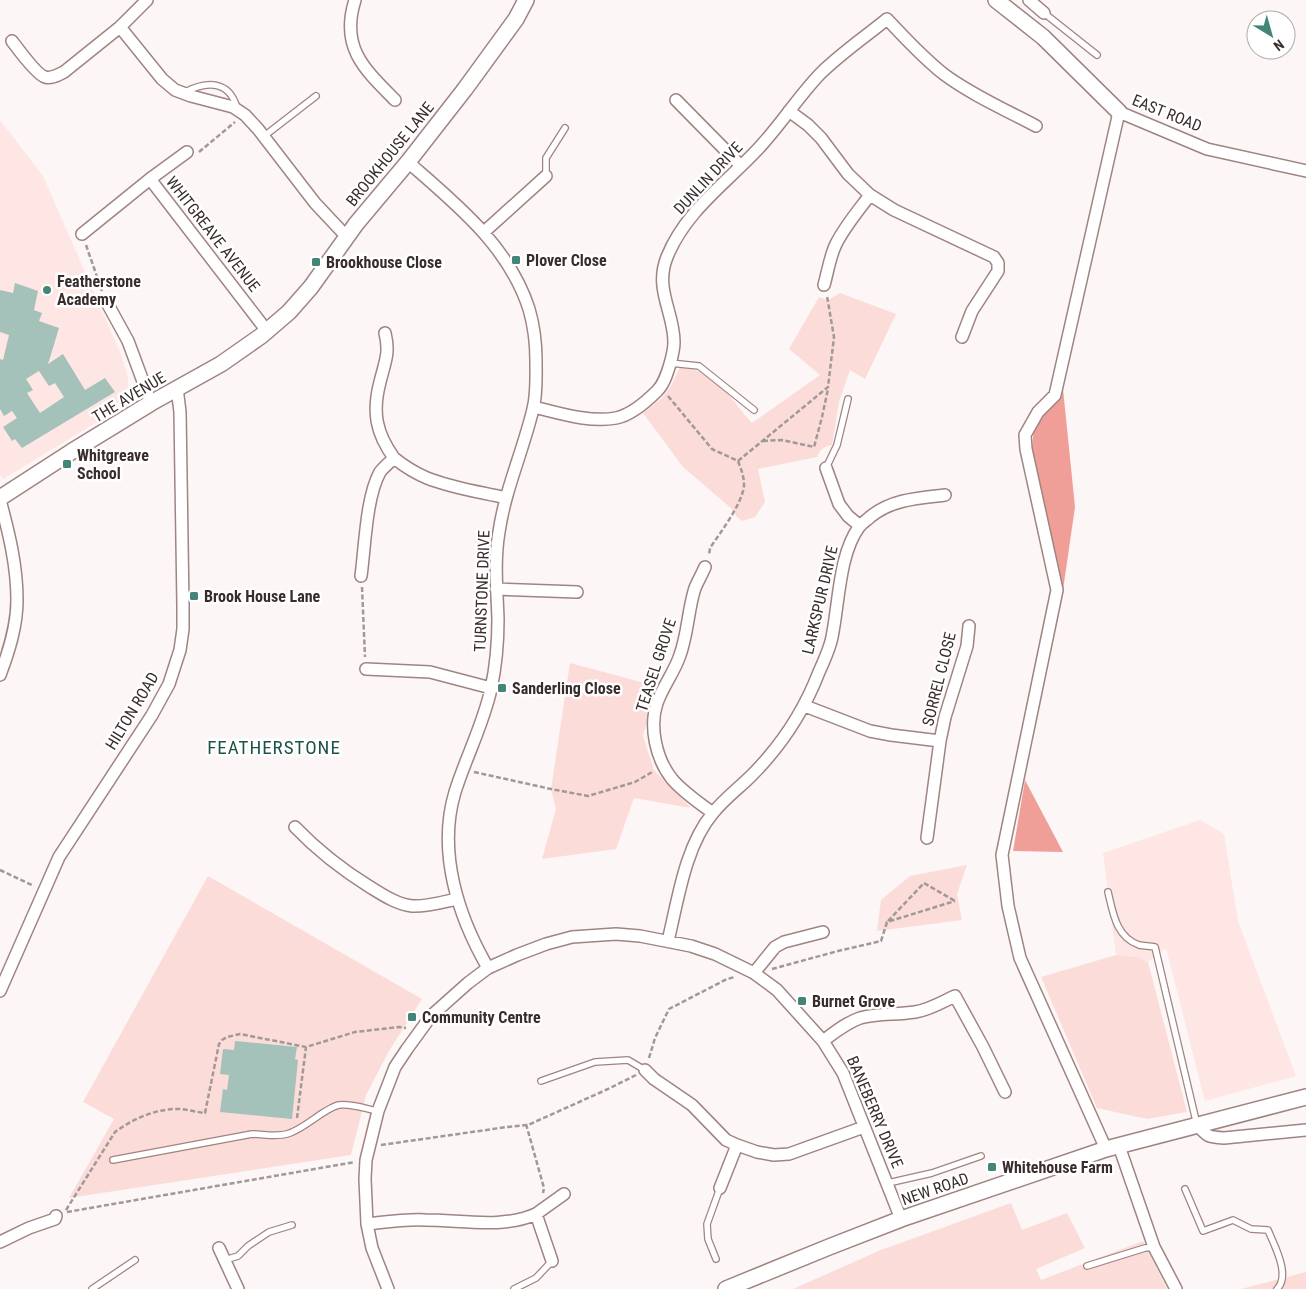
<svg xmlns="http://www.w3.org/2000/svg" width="1306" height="1289" font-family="'Roboto Condensed',sans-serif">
	<rect width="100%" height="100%" fill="#fcf6f6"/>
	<path fill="#fde6e3" d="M0,120L43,176L120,352L128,377V388L112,413L3,479L0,474Z
		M1200,820L1224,834L1238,921L1296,1076L1205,1101L1166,948L1148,962L1138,957L1116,955L1103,853Z"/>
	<path fill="#fcdcd8" d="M840,293L896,314L865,379L850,370L839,402L832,445C824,447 820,449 817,457L758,469L765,502L755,517L742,521L736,516L732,509L683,467L643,413L661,399L671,386L680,367C690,369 702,371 710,377C727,389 738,408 752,423L820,375L789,349L819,297L828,300Z
		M570,663L656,686L643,736L654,770L691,808L634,798L616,849L542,859L556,809L551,789Z
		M967,865L957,894L962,920L877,931L881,900L910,876Z
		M208,876L422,999L389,1051L366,1095L351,1155L69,1198L114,1119L83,1102Z
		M1116,955L1138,957L1148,962L1187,1112L1147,1119L1097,1108L1041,977Z
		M1011,1203L1022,1230L1067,1213L1085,1248L1036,1269L1041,1280L1143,1241L1167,1289H793L881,1250Z
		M1306,1272V1289H1241Z"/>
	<path fill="#f09f98" d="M1063,389L1075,507L1063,590L1032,448L1034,428L1041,415Z
		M1025,780L1063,852L1013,851Z"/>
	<path fill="#a4c1ba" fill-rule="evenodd" d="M15,283L38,291L34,310L42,313L39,321L59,328L48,364L63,354L85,390L105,378L115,392L22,448L15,439L12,441L3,427L17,418L12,411L4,416L0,409V359L3,360L9,335L0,332V290L13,293ZM39,371L49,386L55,383L64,397L40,413L27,393L33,390L26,379Z
		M235,1041L297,1047L295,1059L298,1060L292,1119L220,1112L223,1089L227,1090L229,1075L220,1074L223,1049L234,1050Z"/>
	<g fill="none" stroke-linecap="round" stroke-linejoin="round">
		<g stroke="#9f8481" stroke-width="8">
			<path id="lane" d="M1044,13L1097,55
				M185,92C207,81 229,80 237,108
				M263,137L316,96
				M546,176V158L565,128
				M670,363L699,366L754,410
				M826,468L837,445L848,399
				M1108,892C1113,913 1116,937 1139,945C1144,946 1150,946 1155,947L1197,1125
				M541,1081L595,1062L628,1060L645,1070
				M113,1160L252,1134C263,1134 276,1137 287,1134C305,1129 324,1108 339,1105C351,1103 366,1109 378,1111
				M888,1183L932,1173L981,1156
				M1185,1189L1203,1231L1233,1220L1251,1229L1268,1230C1274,1245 1291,1275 1277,1289
				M716,1259L708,1239L707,1224L720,1188
				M225,1260L238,1256L248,1246L269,1232L292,1225
				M1087,1266L1145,1248L1154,1247
				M92,1289L135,1260
				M514,1289L536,1278L552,1261"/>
		</g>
		<g stroke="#9f8481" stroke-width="14">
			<path id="street" d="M147,0L120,27L162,79L175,90L191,96L233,107L245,115L258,129L315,203L346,236
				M355,0C340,47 364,69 395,100
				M1029,0L1044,13
				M12,41C18,49 37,75 45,77C51,79 58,75 64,72L120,27
				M676,100L741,166
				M789,111L808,125L821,138L848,174L870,195L894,210L994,257L998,263V271L972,311L962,337
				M408,162C456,204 509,246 529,309C534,326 536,344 536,361C536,377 537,394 533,409C523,451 505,490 499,532C494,561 497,590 498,619C498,642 496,666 491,689C483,725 466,757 455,792C437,852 458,916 488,968
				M150,179L187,152
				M484,232L546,176
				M82,234L150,179L267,331
				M824,285C828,271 830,256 836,244C845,226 858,211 870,195
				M106,301L128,341L151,403
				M534,407C559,413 590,423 616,418C631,415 646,402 657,391C664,384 667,374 670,364C672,357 674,350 674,342C674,312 654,289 667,257C685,212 725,184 757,150C780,126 797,98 820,74C840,54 865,37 887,19C906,39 924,59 945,75C972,95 1006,110 1036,126
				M394,458C404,466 415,473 427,478C452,488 480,492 506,498
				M826,468L839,504L848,516L860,526
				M0,500C9,533 17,566 17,600C17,626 9,651 0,675
				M705,567C702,574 698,581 695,588C688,609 688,633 680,655C675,671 663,686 657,703C649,727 656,759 672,779C683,792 699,803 713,813
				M361,576C365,547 366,497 380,472C384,467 389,463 394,458C376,433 372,412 380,382C385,361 390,354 385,333
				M496,589L577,592
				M366,669L430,672L491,688
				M805,706L870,731L891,735L940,741L945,717L967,646L969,626
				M295,827C318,851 341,869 370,887C383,895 396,904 412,906C426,907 443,902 457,899
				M927,838L940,741
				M668,941C678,900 685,846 713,813C724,799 739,788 751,776C781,746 804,711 819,672C824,661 830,648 832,637C839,603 839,554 859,527C862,523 867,520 870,517C892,499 919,498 945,495
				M754,973L775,947L784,942L823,932
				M0,991L59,857L152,715L169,684L180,650L183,629V606L180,412L177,388
				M823,1041C835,1032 846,1023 860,1018C878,1013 896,1015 915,1012C929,1010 942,1002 955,996L983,1047L1005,1092
				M645,1070L654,1079L692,1105L726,1140L737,1145L757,1152L774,1155L789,1154L864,1127
				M1197,1125C1208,1137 1208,1137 1224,1138L1306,1130
				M1119,1146L1154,1247L1176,1289
				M1106,1149L1020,958L1008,906L1002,855L1057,590L1026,449L1025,435L1038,412L1055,395L1119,112L1207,149L1306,171
				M720,1188L737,1145
				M536,1214L564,1194
				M367,1224C386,1222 406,1219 425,1220C462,1220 502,1229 536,1214L552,1261
				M0,1242L29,1228L55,1219L56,1216
				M219,1248L238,1289
				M388,1289L372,1248L367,1224L365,1179L366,1160L378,1111L395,1067L407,1049L431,1016L468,983L488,968L517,955L546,944L572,937L616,934L640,936L691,946L715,954L754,973L777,990L823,1041L843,1073L901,1219"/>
		</g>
		<g stroke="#9f8481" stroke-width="18">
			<path id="secondary" d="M996,0L1043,37L1119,112
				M0,498L71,452L151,403L221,364L261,336L289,312L311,287L356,224L408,162L465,89L516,19L526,0
				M726,1289L829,1247L901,1219L1106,1149L1306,1097"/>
		</g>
		<path stroke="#a19998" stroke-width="2.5" stroke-dasharray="5 2.5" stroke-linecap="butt" d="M199,152L235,122
			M86,245L102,291
			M668,396L712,449L738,461C741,469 744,476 744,485C743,503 720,533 710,548L709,555
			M763,441L782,440L814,447L822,417L828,389
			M738,461L828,387L834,337L827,296
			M362,587L365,657
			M474,772L551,789L588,796L635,782L654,771
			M0,870L34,886
			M888,921L924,883L955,901
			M772,969L838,951L881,941L887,922L955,901
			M649,1058L655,1038L669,1009L727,979L735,977
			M297,1118L306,1047
			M526,1124L544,1188L543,1193
			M381,1145L507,1127L528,1125L608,1089L636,1075
			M66,1210L115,1132C133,1119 155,1109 177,1109C186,1109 196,1112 205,1113L219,1044L222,1040L227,1037L240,1034L306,1047L355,1032L399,1027L406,1028
			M67,1212L355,1162"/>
		<use href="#lane" stroke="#fff" stroke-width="5.5"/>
		<use href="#street" stroke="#fff" stroke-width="11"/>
		<use href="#secondary" stroke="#fff" stroke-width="15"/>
	</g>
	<g fill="#438678" stroke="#fff" stroke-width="2">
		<rect x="511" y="255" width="10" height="10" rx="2.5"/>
		<rect x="311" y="257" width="10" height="10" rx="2.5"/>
		<circle cx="47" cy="290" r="5"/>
		<rect x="62" y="459" width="10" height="10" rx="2.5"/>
		<rect x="189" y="591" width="10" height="10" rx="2.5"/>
		<rect x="497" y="683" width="10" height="10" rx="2.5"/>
		<rect x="797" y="996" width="10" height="10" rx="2.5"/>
		<rect x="407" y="1012" width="10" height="10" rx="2.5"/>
		<rect x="987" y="1162" width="10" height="10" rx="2.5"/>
	</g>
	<g text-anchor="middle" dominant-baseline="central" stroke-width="5" stroke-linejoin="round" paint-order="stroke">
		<g font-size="16" fill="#382d2c" stroke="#fff">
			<text transform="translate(1167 113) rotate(22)">EAST ROAD</text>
			<text transform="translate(390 154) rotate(-51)">BROOKHOUSE LANE</text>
			<text transform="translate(708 178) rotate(-47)">DUNLIN DRIVE</text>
			<text transform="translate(213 234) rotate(52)">WHITGREAVE AVENUE</text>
			<text transform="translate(129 397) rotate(-31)">THE AVENUE</text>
			<text transform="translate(482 591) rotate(-88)">TURNSTONE DRIVE</text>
			<text transform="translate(820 600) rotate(-77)">LARKSPUR DRIVE</text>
			<text transform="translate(656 665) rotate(-72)">TEASEL GROVE</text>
			<text transform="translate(939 679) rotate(-76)">SORREL CLOSE</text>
			<text transform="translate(132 711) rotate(-59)">HILTON ROAD</text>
			<text transform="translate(875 1112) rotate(67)">BANEBERRY DRIVE</text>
			<text transform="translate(935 1189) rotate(-19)">NEW ROAD</text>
		</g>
		<g font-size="16" font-weight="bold" fill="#382d2c" stroke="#fff" text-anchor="start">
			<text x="526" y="260">Plover Close</text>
			<text x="326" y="262">Brookhouse Close</text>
			<text x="57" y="281">Featherstone<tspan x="57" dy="18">Academy</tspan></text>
			<text x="77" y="455">Whitgreave<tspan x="77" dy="18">School</tspan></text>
			<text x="204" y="596">Brook House Lane</text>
			<text x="512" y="688">Sanderling Close</text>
			<text x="812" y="1001">Burnet Grove</text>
			<text x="422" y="1017">Community Centre</text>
			<text x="1002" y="1167">Whitehouse Farm</text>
		</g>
		<g font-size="19" letter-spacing="1" fill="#1c5248" stroke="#fff">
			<text x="274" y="747">FEATHERSTONE</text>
		</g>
	</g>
	<g transform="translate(1271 35) rotate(143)"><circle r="24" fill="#ffffff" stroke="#afabab"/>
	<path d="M0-4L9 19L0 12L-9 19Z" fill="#438678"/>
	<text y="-8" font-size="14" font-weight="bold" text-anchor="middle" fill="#382d2c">N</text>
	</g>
</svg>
